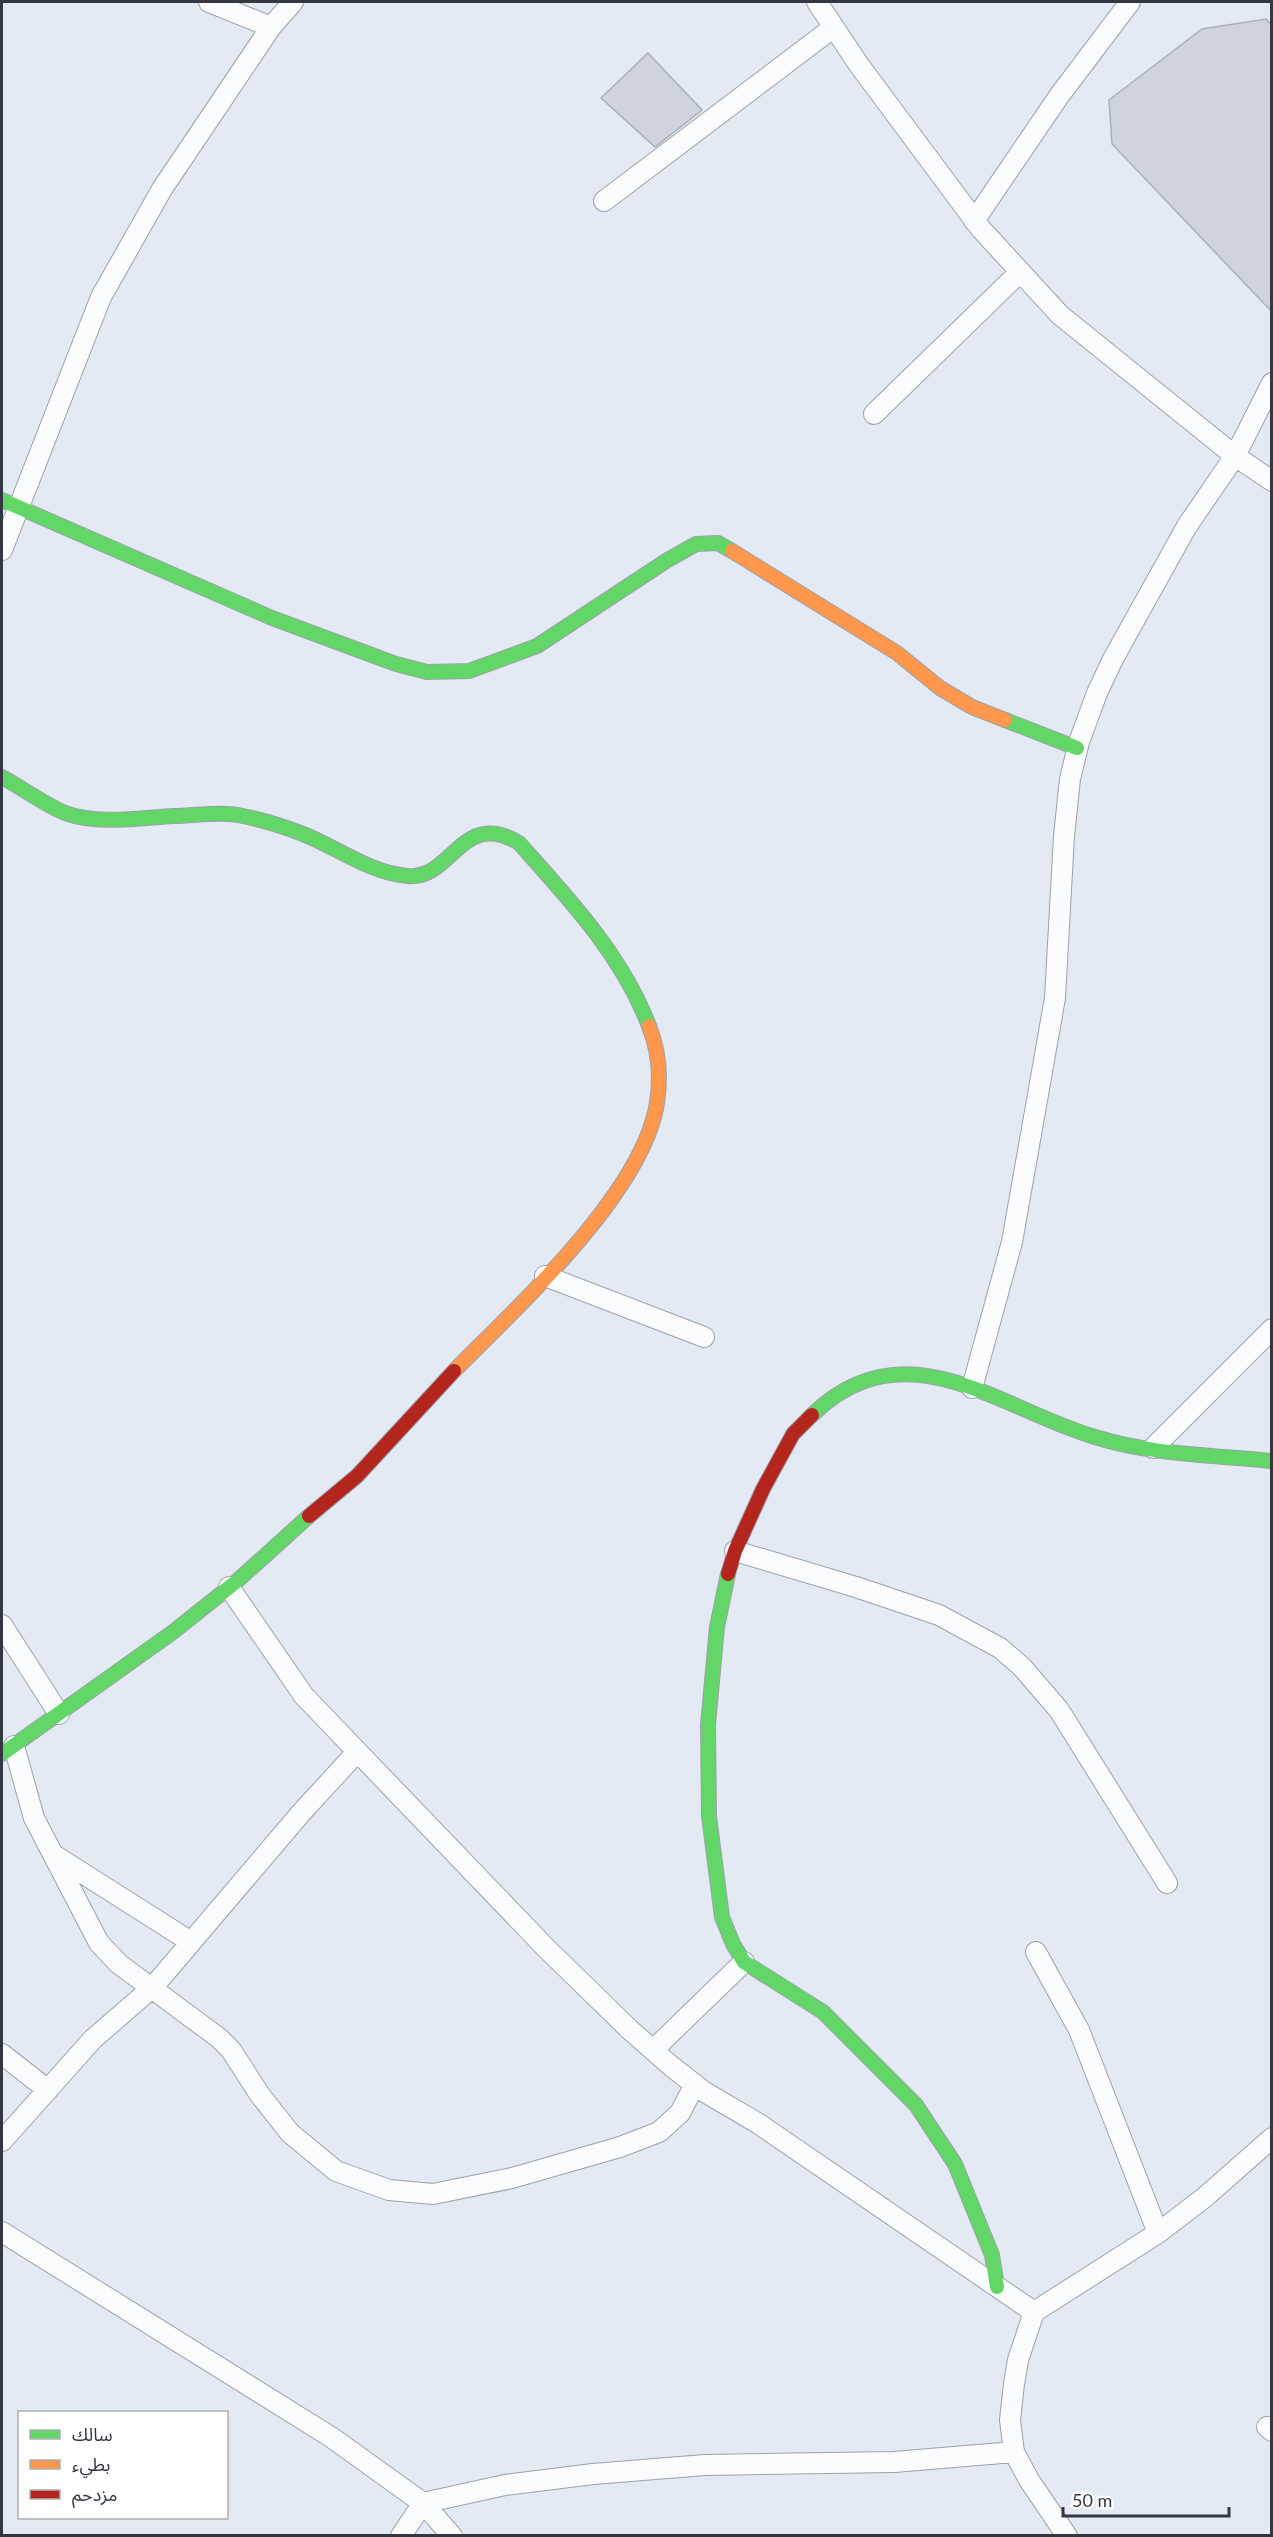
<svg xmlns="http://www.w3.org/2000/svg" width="1273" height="2537" font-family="Lato,'Noto Sans Arabic',sans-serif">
	<rect width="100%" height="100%" fill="#e4eaf4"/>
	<path fill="#ced3dd" stroke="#aab0b8" stroke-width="1.5" d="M1266,19L1272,26V312L1112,144L1109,100L1202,29Z
		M648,53L702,110L655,147L601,98Z"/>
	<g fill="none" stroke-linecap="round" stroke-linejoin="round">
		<g stroke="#9ca1aa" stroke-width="22">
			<path id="street" d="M209,2L271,27
				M817,2L859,65L981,229L1060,315L1235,456L1272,481
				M604,201L834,27
				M974,221L1059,96L1130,2
				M874,414L1020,272
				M2,550L101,297L162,189L271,27L293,2
				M545,1276L704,1337
				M972,1388L1012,1242L1055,998L1064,836L1070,779L1079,742L1097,693L1113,659L1187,526L1235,456L1272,383
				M1153,1448L1272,1329
				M735,1551L856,1587L939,1615L1000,1648L1022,1667L1059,1710L1167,1883
				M229,1587L304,1696L545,1947L629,2029L671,2066L703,2091L759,2124L1034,2312
				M2,1625L59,1714
				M14,1746L34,1818L99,1943L119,1964L219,2038L231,2050L260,2095L290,2133L336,2171L389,2190L433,2194L512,2178L620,2147L659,2132L680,2113L695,2084
				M54,1855L191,1942
				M1036,1952L1079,2030L1158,2233
				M653,2050L744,1962
				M2,2054L48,2090
				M2,2141L93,2039L153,1987L301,1813L357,1752
				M2,2232L331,2437L423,2503L401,2536
				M1267,2427L1272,2431
				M1014,2452L1010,2420L1014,2384L1018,2360L1034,2312L1158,2233L1205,2197L1272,2138
				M452,2536L423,2503L505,2485L593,2474L705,2465L894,2462L1014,2452L1029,2480L1067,2536"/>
		</g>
		<g stroke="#9ca1aa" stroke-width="16">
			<path id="fast" d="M2,500L272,618L396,664L427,672L469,671L537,646L666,561L696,544L718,543L732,551
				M1005,720L1077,748
				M2,777C22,788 44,804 65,813C98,825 140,818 174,816C194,816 218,811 238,815C259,819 283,826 303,834C338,848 370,873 408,876C452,880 462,808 519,843C569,899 622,955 649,1026
				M812,1415C905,1325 998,1408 1095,1437C1152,1455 1214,1455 1272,1461
				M728,1574L717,1627L708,1725L709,1816L722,1917L733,1944L744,1962L823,2012L916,2105L955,2164L992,2255L997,2287
				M2,1754L173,1632L237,1581L309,1516"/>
		</g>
		<g stroke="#9ca1aa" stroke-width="16">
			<path id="slow" d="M732,551L897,653L940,688L972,707L1005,720
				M454,1371C517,1307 643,1193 657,1103C661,1077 659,1051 649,1026"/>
		</g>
		<g stroke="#9ca1aa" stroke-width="16">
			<path id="jam" d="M309,1516L357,1476L454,1371
				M728,1574L735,1551L763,1489L793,1434L812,1415"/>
		</g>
		<use href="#street" stroke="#fbfcfd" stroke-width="20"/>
		<use href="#fast" stroke="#63d668" stroke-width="14"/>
		<use href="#slow" stroke="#ff974d" stroke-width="14"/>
		<use href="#jam" stroke="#b3261e" stroke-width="14"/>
	</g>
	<rect width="1273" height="2537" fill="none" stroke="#323741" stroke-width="6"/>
	<rect x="18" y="2411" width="210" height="108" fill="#ffffff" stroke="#adafb3" stroke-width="1.5"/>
	<rect x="30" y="2430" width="30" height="9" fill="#63d668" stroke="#adafb3" stroke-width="1.5"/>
	<text x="72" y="2441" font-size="18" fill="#323741">سالك</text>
	<rect x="30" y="2460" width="30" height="9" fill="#ff974d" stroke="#adafb3" stroke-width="1.5"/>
	<text x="72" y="2471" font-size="18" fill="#323741">بطيء</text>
	<rect x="30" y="2490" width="30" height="9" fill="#b3261e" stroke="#adafb3" stroke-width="1.5"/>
	<text x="72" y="2501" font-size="18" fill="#323741">مزدحم</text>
	<path d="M1063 2507v9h166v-9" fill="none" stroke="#323741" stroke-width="3"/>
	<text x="1072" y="2507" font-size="18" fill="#323741" stroke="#ffffff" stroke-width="4.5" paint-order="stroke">50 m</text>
</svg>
